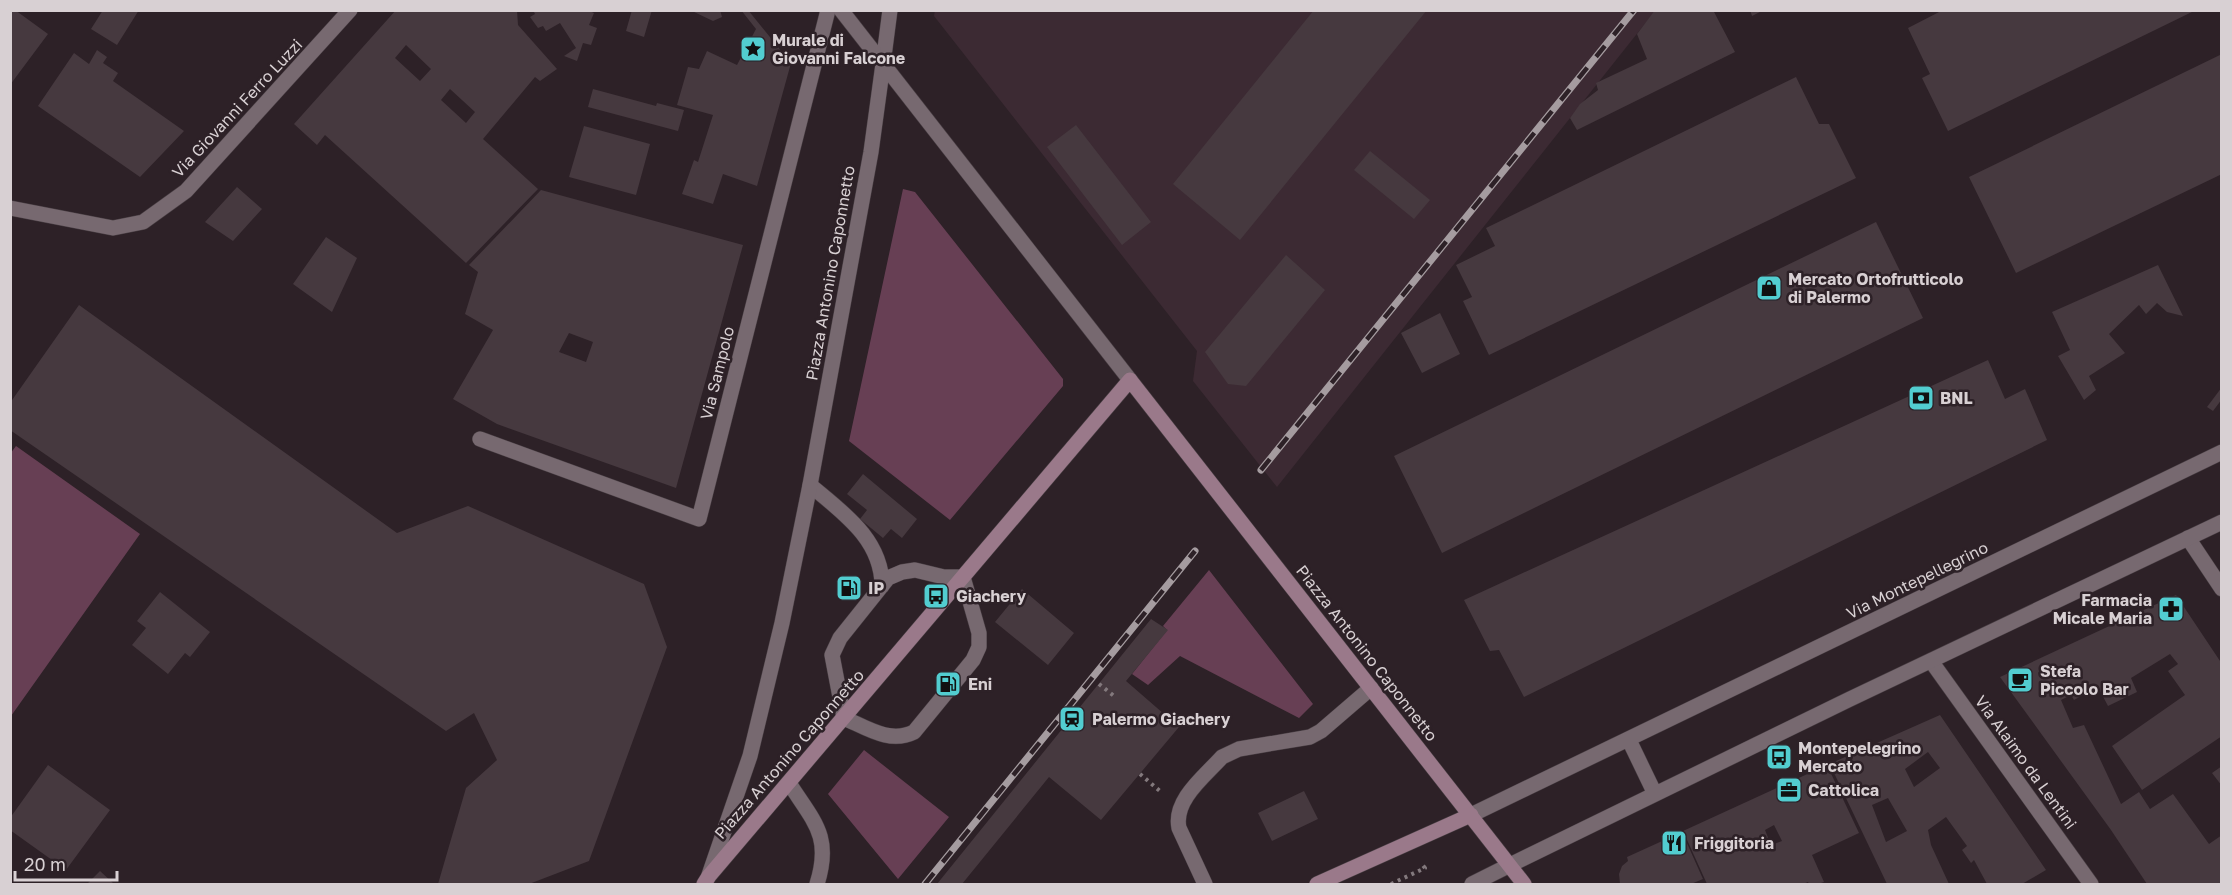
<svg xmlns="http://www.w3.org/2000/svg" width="2232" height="895" font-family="'Golos Text',sans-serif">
	<rect width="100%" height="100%" fill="#2d2127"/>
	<path fill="#3c2a33" d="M935,10L1655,11L1277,487L1193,381L1197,351L934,16Z"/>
	<path fill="#673f54" d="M903,189L915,192L1063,379V386L950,520L849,441Z
		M16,446L140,534L11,716L10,454Z
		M1209,570L1313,704L1299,718L1180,656L1148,685L1132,674L1167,630L1163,626Z
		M864,750L949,817L898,879L828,794Z"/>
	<path fill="#46393f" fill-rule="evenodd" d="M10,10H15L48,34L10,85Z
		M103,10H139L117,45L91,29Z
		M396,10H517L518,25L557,69L540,81L535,77L483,139L538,189L466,263L325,135L317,145L294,124ZM406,45L431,69L420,81L395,58ZM450,89L475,112L466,123L441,100Z
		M533,10H587L594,13L589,25L597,28L591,45L583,43L577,61L564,56L576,48L560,23L546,31L543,26L538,28L530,17L535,14Z
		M632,10H652L644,37L626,31Z
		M690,10H720L722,17L713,21Z
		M741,10H748L791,63L757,186L723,174L713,204L682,194L694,160L698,162L713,115L677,105L688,67L699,69L707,51L737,65L756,29Z
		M1314,10H1427L1240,240L1173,184Z
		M1655,10H1713L1735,52L1577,130L1570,118L1580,104L1598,90L1596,83L1647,59L1637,34Z
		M1750,10H1764L1752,16Z
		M1943,10H2196L1948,131L1922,78L1930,74L1908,28Z
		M97,50L107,57L103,63L118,73L113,81L184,131L140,177L38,106L74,53L89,64Z
		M2222,54V174L2016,273L1969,177Z
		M1796,77L1819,124H1829L1856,178L1489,355L1463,301L1472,297L1456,265L1495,246L1486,228Z
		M593,89L656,106L657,103L684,110L678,131L588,107Z
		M1076,125L1151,222L1122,245L1047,147Z
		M584,126L650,144L636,195L569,177Z
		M1370,151L1430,200L1414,219L1354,170Z
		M237,187L262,209L233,241L205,222Z
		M541,190L743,245L676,488L497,424L453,399L493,330L465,314L478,272L469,265ZM569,333L593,342L586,362L559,352Z
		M1876,222L1923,318L1442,553L1394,456Z
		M326,237L357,258L332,312L293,284Z
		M1286,255L1325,290L1246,386L1228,384L1205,352Z
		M2158,265L2183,316L2167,312L2157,303L2146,314L2139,305L2109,334L2125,353L2089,376L2096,390L2084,400L2058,356L2070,350L2052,312Z
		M79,305L397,533L468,506L644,584L667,647L589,861L529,884H438L466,788L497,760L474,713L446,731L10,430V403Z
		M1440,313L1460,354L1422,373L1401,333Z
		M1988,360L2005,399L2025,389L2047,440L1524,697L1499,650L1490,651L1464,600Z
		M2222,387V399L2213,411L2207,407Z
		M863,474L917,519L902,538L891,529L883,538L860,519L867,510L847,494Z
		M1022,589L1074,633L1048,665L995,622Z
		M160,592L210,632L190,657L185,653L168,674L132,645L146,628L137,621Z
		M2176,595L2222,664V736L2142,790L2112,746L2185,695L2168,671L2178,664L2170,654L2131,678L2137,692L2108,706L2098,687L2074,700L2071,695L2061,700L2073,728L2084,725L2121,804L2139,792L2150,809L2173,794L2209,844L2222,835V884H2147L2111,830L2000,677Z
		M1151,619L1168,630L1126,681L1179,727L1101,820L1049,777L962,884H937Z
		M1940,715L2046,870L2022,884H1987L1974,860L1971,863L1962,850L1967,846L1946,817L1928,830L1931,845L1949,884H1887L1835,775L1827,765ZM1928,752L1940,768L1914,787L1905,769ZM1888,798L1907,831L1886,842L1872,805Z
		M48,765L110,810L66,870L10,830V818Z
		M1827,765L1859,833L1812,855L1824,882L1818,884H1809L1808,882L1803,884H1707L1683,831ZM1774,825L1782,841L1771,845L1765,830Z
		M2222,766V786L2212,773Z
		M1304,791L1318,819L1272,841L1258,813Z
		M1682,832L1703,879L1691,884H1620L1619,874L1622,866L1628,861L1627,857Z
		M100,871L114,884H87Z"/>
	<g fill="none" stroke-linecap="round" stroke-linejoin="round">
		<g stroke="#483e43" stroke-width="16">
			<path id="service" d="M810,485C842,512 882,539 882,586
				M915,570L944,577H963L979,633V647L973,660L914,732C890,744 867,728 844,718L832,655L840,638L888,578L902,572Z
				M789,783C814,822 832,836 817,884
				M1205,884L1179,828C1173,800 1205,776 1222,757L1239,749L1310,737L1321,731L1371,688"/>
		</g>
		<g stroke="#483e43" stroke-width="16">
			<path id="minor" d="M883,64L890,10
				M10,208L113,228L143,222L186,191L350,10
				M480,439L699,519L828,10
				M2188,538L2222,589
				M1931,661L2091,884
				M1472,884L1510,865"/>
		</g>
		<g stroke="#483e43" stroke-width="16">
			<path id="tertiary" d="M841,10L1130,380
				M1629,740L1655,794
				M1471,815L2222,452
				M1510,865L1850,699L2222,522
				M709,875L750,756L782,623L810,485L871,152L883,64"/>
		</g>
		<g stroke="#483e43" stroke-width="16">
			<path id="secondary" d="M704,884L709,876L1130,380L1524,884
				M1317,884L1471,815"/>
		</g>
		<path stroke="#83797d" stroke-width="4" stroke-dasharray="3 4.5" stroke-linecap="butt" d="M1099,684L1114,696
			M1140,774L1161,792
			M1391,884L1425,868L1421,863"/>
		<use href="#service" stroke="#776970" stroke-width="15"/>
		<use href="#minor" stroke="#776970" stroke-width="15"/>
		<use href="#tertiary" stroke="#776970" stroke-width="15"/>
		<use href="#secondary" stroke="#9a798a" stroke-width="15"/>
		<g stroke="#a59ca0" stroke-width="7">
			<path id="rail" d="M1261,470L1634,10
				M925,884L1195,551"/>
		</g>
		<use href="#rail" stroke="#2d2127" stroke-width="4.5" stroke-dasharray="14" stroke-linecap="butt"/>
	</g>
	<defs>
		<g id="sight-square" transform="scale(1.35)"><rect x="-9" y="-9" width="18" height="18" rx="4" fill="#52cdd0" stroke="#2d2127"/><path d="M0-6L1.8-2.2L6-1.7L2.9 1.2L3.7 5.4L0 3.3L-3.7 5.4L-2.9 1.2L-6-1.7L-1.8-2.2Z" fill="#111"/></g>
		<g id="shop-square" transform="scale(1.35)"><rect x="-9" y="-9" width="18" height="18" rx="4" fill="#52cdd0" stroke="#2d2127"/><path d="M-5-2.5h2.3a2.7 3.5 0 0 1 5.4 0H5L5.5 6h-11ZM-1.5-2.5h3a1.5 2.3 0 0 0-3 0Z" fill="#111"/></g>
		<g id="bank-square" transform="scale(1.35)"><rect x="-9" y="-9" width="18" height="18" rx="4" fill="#52cdd0" stroke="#2d2127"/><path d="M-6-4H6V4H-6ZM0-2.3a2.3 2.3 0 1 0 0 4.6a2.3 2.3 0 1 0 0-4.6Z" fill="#111"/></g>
		<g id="fuel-square" transform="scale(1.35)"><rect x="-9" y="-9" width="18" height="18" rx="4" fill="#52cdd0" stroke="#2d2127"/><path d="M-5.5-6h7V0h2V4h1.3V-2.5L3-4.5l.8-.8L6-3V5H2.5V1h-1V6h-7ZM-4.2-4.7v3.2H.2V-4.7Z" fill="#111"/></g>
		<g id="bus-square" transform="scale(1.35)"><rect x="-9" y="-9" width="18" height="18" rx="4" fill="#52cdd0" stroke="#2d2127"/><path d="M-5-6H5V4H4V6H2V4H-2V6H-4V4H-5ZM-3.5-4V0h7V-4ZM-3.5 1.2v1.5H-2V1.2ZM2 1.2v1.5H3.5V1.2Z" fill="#111"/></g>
		<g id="pharmacy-square" transform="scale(1.35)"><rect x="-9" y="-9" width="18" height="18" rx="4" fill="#52cdd0" stroke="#2d2127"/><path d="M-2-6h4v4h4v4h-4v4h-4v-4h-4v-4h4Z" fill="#111"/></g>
		<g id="cafe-square" transform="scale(1.35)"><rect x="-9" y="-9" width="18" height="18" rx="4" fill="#52cdd0" stroke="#2d2127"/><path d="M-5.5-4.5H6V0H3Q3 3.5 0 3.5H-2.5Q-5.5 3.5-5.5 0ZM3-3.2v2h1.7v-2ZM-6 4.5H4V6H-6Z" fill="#111"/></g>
		<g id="station-square" transform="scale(1.35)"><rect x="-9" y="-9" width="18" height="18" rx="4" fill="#52cdd0" stroke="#2d2127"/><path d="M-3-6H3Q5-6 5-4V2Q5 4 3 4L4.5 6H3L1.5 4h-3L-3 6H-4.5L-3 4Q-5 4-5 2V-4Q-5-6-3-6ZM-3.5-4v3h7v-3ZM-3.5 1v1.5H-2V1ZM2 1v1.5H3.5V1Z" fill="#111"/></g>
		<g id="office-square" transform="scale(1.35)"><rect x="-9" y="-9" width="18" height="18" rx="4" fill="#52cdd0" stroke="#2d2127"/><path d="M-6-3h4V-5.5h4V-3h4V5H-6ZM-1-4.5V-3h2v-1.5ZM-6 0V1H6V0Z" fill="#111"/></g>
		<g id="restaurant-square" transform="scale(1.35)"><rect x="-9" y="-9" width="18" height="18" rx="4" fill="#52cdd0" stroke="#2d2127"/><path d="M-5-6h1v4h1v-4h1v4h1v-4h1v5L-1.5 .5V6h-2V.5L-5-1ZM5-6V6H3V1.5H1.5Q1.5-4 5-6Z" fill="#111"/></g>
	</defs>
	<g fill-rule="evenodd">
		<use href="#sight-square" x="753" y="49"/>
		<use href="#shop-square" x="1769" y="288"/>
		<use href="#bank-square" x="1921" y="398"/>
		<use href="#fuel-square" x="849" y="588"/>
		<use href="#bus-square" x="936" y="596"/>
		<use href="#pharmacy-square" x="2171" y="609"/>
		<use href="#cafe-square" x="2020" y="680"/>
		<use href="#fuel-square" x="948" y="684"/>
		<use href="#station-square" x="1072" y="719"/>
		<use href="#bus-square" x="1779" y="757"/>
		<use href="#office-square" x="1789" y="790"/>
		<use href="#restaurant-square" x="1674" y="843"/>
	</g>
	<g text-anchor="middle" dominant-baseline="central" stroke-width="5" stroke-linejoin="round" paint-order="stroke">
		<g font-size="16" font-weight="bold" fill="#d8d0d3" stroke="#2d2127" text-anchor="start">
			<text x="772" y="40">Murale di<tspan x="772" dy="18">Giovanni Falcone</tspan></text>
			<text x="1788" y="279">Mercato Ortofrutticolo<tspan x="1788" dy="18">di Palermo</tspan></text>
			<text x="1940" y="398">BNL</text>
			<text x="868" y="588">IP</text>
			<text x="956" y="596">Giachery</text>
			<text x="2152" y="600" text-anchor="end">Farmacia<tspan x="2152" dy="18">Micale Maria</tspan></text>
			<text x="2040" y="671">Stefa<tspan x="2040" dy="18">Piccolo Bar</tspan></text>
			<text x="968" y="684">Eni</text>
			<text x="1092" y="719">Palermo Giachery</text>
			<text x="1798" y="748">Montepelegrino<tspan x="1798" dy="18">Mercato</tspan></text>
			<text x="1808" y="790">Cattolica</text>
			<text x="1694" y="843">Friggitoria</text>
		</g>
		<g font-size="16" fill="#d8d0d3" stroke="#2d2127">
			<text transform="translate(237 108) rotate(-47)">Via Giovanni Ferro Luzzi</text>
			<text transform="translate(830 273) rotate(-80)">Piazza Antonino Caponnetto</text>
			<text transform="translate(717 373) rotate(-76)">Via Sampolo</text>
			<text transform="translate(1917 580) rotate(-26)">Via Montepellegrino</text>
			<text transform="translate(1367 653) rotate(52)">Piazza Antonino Caponnetto</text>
			<text transform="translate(789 754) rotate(-49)">Piazza Antonino Caponnetto</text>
			<text transform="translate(2026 762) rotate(54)">Via Alaimo da Lentini</text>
		</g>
	</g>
	<rect width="2232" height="895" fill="none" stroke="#d8d0d3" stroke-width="24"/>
	<path d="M15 871v9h102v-9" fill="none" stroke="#d8d0d3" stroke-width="3"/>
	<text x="24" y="871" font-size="18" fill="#d8d0d3" stroke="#2d2127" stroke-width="4.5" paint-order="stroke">20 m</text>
</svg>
